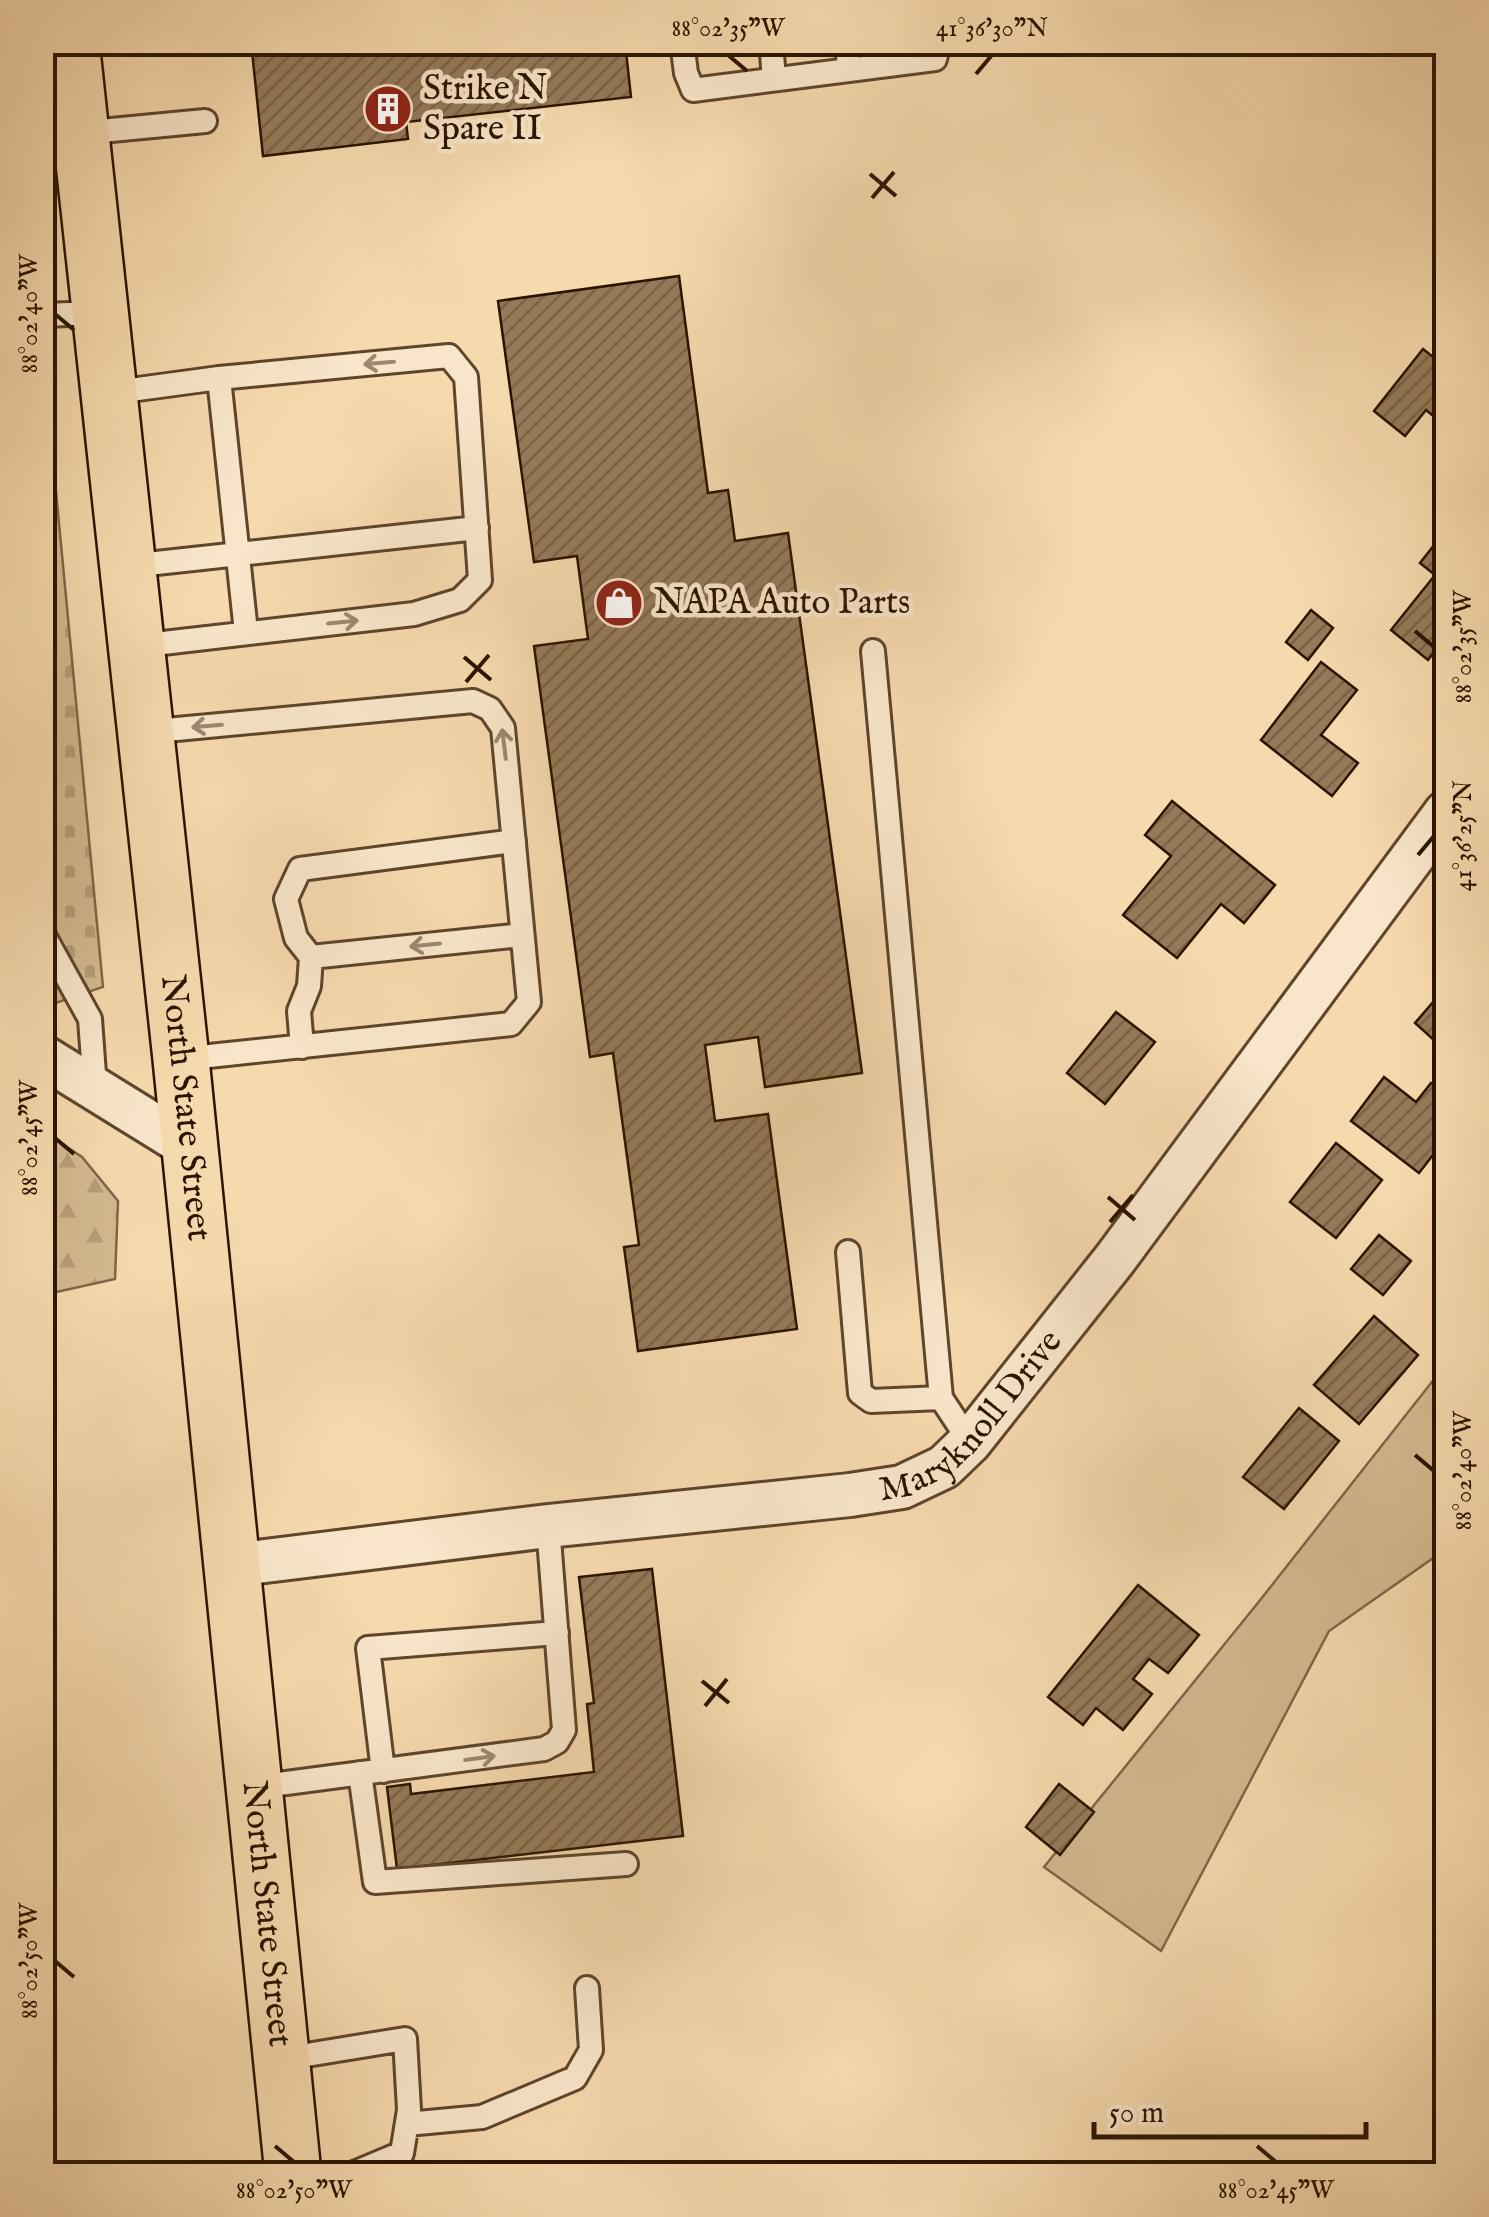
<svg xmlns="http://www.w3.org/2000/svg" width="1489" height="2217" font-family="'IM FELL English',serif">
	<defs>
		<pattern id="forest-firs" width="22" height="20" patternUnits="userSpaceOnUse" patternTransform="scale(2.5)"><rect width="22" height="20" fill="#d4b890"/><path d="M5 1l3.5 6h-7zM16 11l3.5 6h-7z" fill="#b69d7a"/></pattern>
		<pattern id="cemetery-stones" width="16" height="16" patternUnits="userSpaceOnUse" patternTransform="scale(2.5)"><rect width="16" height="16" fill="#d4b890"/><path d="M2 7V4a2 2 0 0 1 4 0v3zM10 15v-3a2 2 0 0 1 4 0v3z" fill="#b69d7a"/></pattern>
		<pattern id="building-hatch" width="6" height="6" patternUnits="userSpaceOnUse" patternTransform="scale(2.5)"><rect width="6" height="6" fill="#957a5a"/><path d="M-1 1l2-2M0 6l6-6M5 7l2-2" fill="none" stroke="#7a6348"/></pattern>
	</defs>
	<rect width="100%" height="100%" fill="#f6d9ad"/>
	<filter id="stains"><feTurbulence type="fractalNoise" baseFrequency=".002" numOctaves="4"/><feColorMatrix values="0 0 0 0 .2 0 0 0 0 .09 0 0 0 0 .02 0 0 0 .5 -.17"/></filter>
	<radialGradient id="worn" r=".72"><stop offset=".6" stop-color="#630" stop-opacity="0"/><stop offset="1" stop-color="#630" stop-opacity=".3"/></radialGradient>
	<path fill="#d4b890" stroke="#806648" stroke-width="2.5" d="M1446,1364V1549L1329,1631L1161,1951L1044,1867L1257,1604Z"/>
	<path fill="url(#forest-firs)" stroke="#806648" stroke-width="2.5" d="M43,1131L82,1157L118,1201L115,1279L43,1295Z"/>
	<path fill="url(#cemetery-stones)" stroke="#806648" stroke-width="2.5" d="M42,344L103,987L47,1006L42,1003Z"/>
	<path fill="url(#building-hatch)" stroke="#2c1400" stroke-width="2.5" d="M251,42H625L631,97L406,122L408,139L263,156Z
		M1426,42H1446V59Z
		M679,276L708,493L728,490L735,541L788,533L862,1073L765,1087L758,1037L705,1045L715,1121L768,1114L797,1329L638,1351L624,1247L639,1245L613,1053L590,1057L534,646L588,639L577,556L534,562L498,301Z
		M1423,349L1446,367V382L1436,395L1443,400L1432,415L1426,410L1405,436L1374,411Z
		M1442,535L1446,539V637L1428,660L1391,630L1435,575L1420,563Z
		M1311,610L1333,628L1308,660L1286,642Z
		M1321,662L1357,690L1321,735L1358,763L1332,796L1261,740Z
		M1172,801L1275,885L1244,923L1221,904L1177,958L1123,915L1171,856L1145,835Z
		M1446,987V1051L1415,1023Z
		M1116,1012L1155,1042L1105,1104L1067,1073Z
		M1384,1077L1416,1102L1431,1083L1446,1094V1138L1419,1173L1351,1121Z
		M1336,1143L1382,1180L1336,1238L1290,1202Z
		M1379,1235L1411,1261L1383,1295L1351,1269Z
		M1374,1316L1418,1355L1359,1424L1314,1385Z
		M1299,1408L1339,1441L1284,1509L1243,1477Z
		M652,1569L683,1836L397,1869L387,1787L410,1784L411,1794L594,1772L587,1704L594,1703L579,1577Z
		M1138,1585L1199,1635L1168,1673L1149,1659L1133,1679L1152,1694L1123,1730L1096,1708L1083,1725L1048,1697Z
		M1059,1784L1094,1812L1060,1855L1026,1827Z"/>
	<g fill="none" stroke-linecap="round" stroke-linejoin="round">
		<g stroke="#5e452b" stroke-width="28">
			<path id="lane" d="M682,42L686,73L693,90L935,59L939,42
				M771,42L774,79
				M847,42L849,69
				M80,133L205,121
				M42,315L99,313
				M219,378L246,632
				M108,393L219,378L449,356L466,377L480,580L460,600L414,614L137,646
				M129,566L477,528
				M873,651L941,1398L970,1442
				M145,732L473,701L490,709L503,728L529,1002L511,1024L181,1059
				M514,841L300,869L286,899L296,938L311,957L522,935
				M42,932L90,1019L95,1088
				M302,1047L299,1011L309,986L311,957
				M848,1252L860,1393L871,1401L941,1398
				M383,1771L368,1648L557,1633
				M360,1773L375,1882L626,1864
				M256,1787L544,1749L557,1742L564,1730L548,1526
				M282,2059L405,2039L409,2110L402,2153L352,2174
				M407,2124L482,2117L575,2078L591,2050L587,1988"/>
		</g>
		<g stroke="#5e452b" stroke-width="48">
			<g id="street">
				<path d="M42,1056L189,1147"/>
				<path id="s1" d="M233,1565L548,1526L850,1495L902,1487L944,1467L970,1442L1115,1259L1446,812"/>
			</g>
		</g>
		<g stroke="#2c1400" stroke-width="60">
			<g id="primary">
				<path id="s2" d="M71,42L181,1059L293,2174"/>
			</g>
		</g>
		<use href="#lane" stroke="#f9e6ca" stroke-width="22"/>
		<use href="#street" stroke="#f9e6ca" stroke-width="42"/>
		<use href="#primary" stroke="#f6d9ad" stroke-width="55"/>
	</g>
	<defs><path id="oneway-shaft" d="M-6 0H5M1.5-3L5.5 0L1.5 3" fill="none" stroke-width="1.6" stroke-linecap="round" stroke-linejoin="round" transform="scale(2.5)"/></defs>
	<g stroke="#9d886f">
		<use href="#oneway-shaft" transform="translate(379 363) rotate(175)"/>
		<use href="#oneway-shaft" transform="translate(343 622) rotate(-6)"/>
		<use href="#oneway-shaft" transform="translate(207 726) rotate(175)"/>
		<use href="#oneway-shaft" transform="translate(504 744) rotate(-97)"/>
		<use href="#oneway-shaft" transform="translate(425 945) rotate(174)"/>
		<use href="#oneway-shaft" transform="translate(480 1758) rotate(-8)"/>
	</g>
	<path fill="none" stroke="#2c1400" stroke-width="4" d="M728,55L747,71M976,74L992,55M870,174L896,196M872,198L894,172M55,314L74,330M1415,631L1434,647M464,657L491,680M466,682L489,655M1418,855L1434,836M55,1138L74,1154M1108,1197L1135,1220M1110,1222L1133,1195M1415,1455L1434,1471M702,1681L729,1703M705,1706L727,1679M55,1961L74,1977M275,2146L294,2162M1257,2146L1276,2162"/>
	<defs>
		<g id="building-disc" transform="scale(2.5)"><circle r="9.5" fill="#8f2418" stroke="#f9e6ca"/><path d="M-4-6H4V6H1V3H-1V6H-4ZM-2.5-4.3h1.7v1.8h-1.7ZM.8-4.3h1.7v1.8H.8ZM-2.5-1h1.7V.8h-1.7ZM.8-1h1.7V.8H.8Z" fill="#fff"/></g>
		<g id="shop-disc" transform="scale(2.5)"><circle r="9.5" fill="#8f2418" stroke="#f9e6ca"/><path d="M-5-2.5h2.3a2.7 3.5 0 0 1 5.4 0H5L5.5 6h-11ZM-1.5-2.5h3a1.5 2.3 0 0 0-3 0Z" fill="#fff"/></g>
	</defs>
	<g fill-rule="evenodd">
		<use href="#building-disc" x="388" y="109"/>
		<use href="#shop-disc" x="619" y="603"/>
	</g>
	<g text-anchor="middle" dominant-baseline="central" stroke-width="9" stroke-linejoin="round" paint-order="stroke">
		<g font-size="35" fill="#2c1400" stroke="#f9e6ca" text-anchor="start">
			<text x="423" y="89">Strike N<tspan x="423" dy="40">Spare II</tspan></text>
			<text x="654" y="603">NAPA Auto Parts</text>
		</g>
		<g font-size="35" fill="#2c1400" stroke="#f9e6ca">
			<text stroke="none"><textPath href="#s2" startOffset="1072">North State Street</textPath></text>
			<text stroke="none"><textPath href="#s1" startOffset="772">Maryknoll Drive</textPath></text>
			<text stroke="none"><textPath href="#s2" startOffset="1882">North State Street</textPath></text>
		</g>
	</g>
	<rect width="1489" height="2217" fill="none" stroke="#f6d9ad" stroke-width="110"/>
	<path d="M1094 2122v15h272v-15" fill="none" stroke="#2c1400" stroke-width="5"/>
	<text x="1109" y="2122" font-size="30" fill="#2c1400" stroke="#f9e6ca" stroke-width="8" paint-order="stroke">50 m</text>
	<rect x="55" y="55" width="1379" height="2107" fill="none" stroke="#2c1400" stroke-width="4"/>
	<g font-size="25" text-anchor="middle" fill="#2c1400">
		<text x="728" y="36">88°02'35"W</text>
		<text x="992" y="36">41°36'30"N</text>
		<text transform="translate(28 314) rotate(-90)" y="9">88°02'40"W</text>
		<text transform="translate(1462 647) rotate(-90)" y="9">88°02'35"W</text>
		<text transform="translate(1462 836) rotate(-90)" y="9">41°36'25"N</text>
		<text transform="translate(28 1138) rotate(-90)" y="9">88°02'45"W</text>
		<text transform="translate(1462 1471) rotate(-90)" y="9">88°02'40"W</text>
		<text transform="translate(28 1961) rotate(-90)" y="9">88°02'50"W</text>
		<text x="294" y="2198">88°02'50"W</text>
		<text x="1276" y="2198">88°02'45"W</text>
	</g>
	<rect width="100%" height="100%" filter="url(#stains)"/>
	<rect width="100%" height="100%" fill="url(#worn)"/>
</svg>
